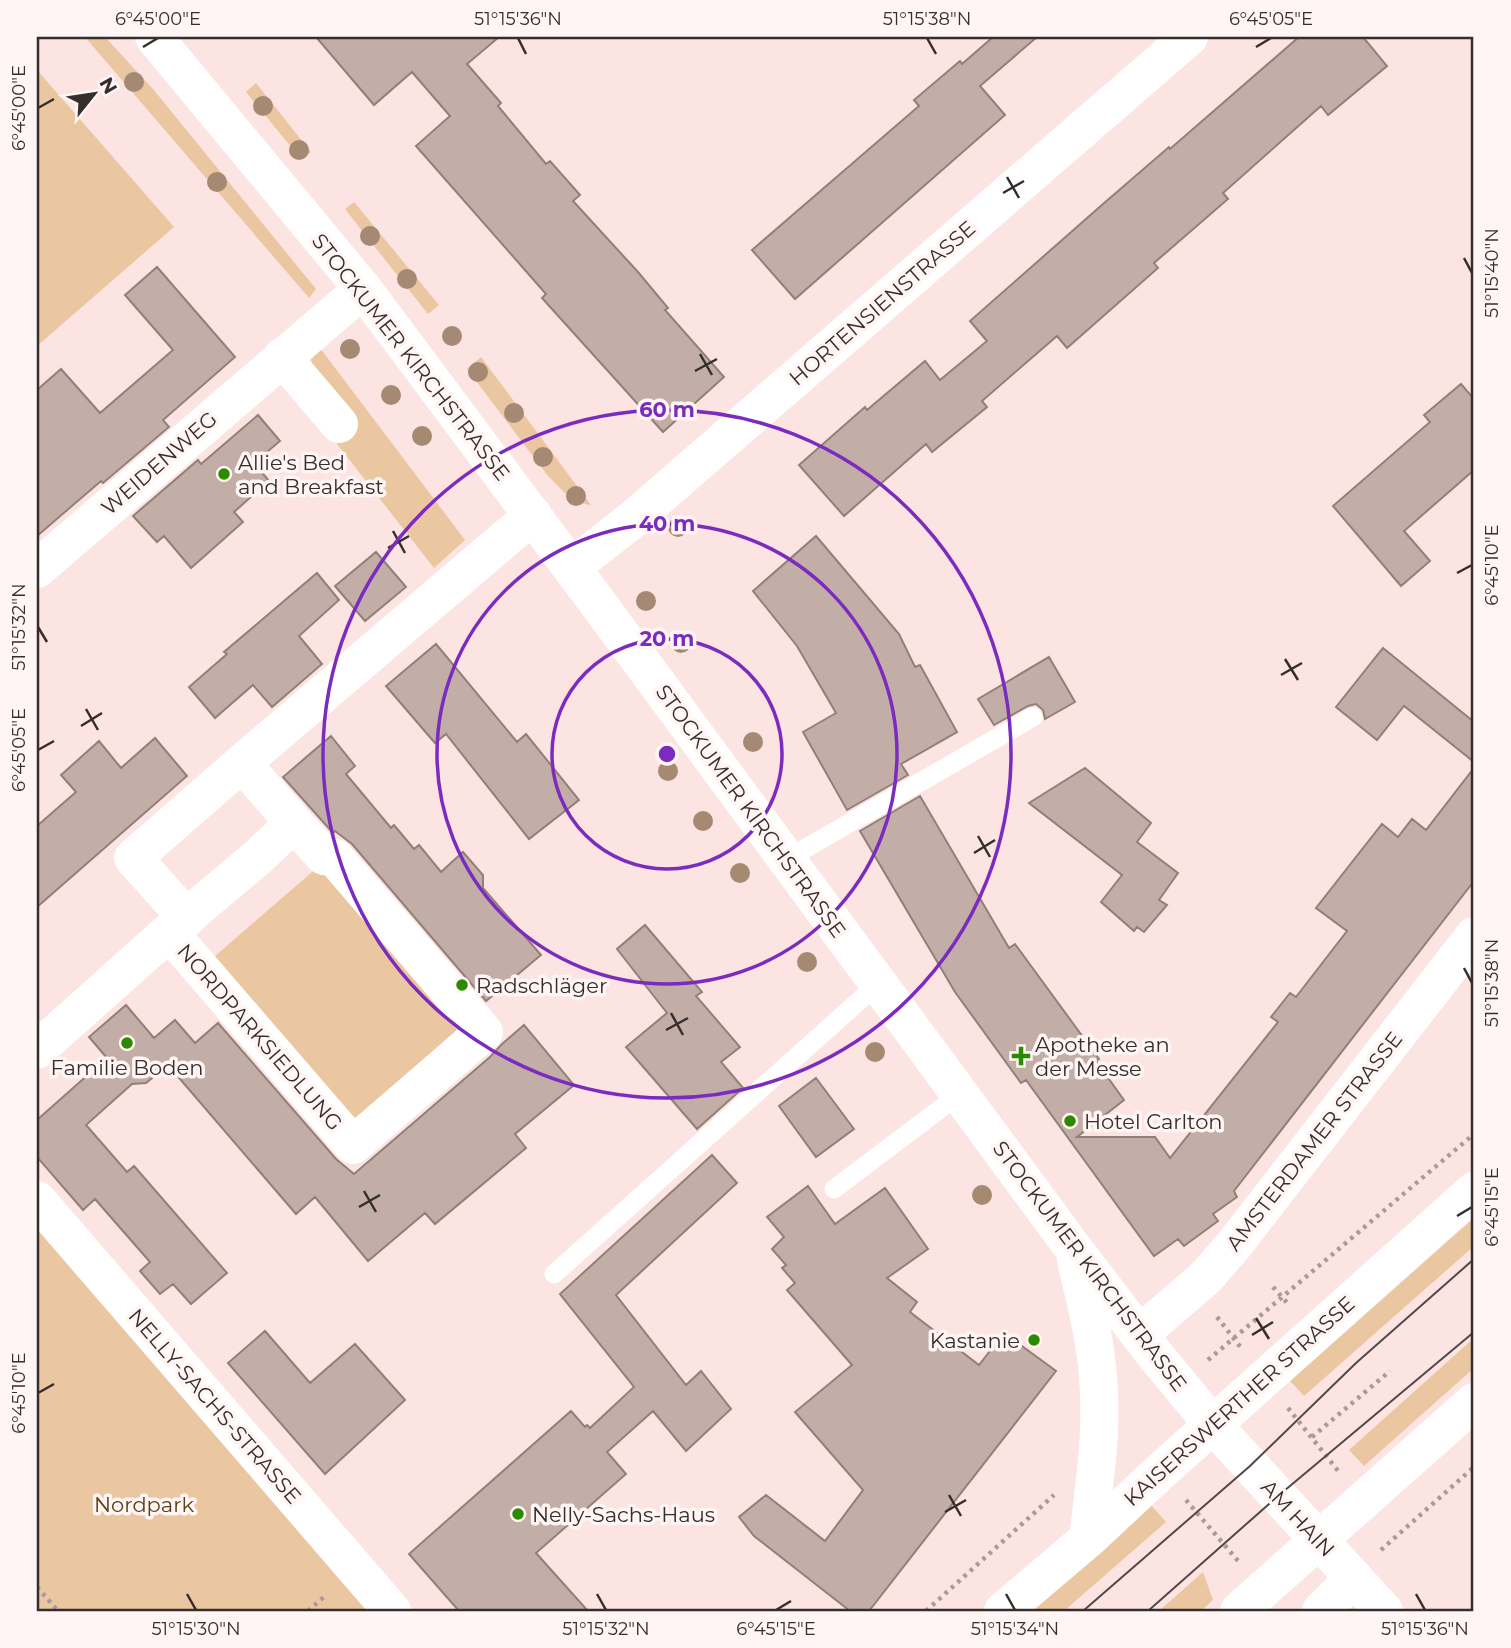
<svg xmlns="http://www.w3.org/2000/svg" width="1511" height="1648" font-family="Montserrat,sans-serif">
	<rect width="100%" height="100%" fill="#fbe4e2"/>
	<path fill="#eac7a0" d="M85,37H105L153,89L316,289L309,298Z
		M37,70L174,227L37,346Z
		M256,83L311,152L301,159L246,92Z
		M354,202L439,305L428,314L345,209Z
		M317,344L465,540L434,568L337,444L342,428L312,366L310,351Z
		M481,357L591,505L574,502L548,476L467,369Z
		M319,866L461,1026L359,1117L349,1118L214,957Z
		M37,1217L373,1604L365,1611H37Z
		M1474,1218V1246L1304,1396L1290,1381Z
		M1474,1338V1368L1364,1466L1349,1450Z
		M1150,1504L1166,1522L1064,1611H1028Z
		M1203,1572L1213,1600L1201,1611H1159Z"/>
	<path fill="#c2aea6" stroke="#928078" stroke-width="2" d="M316,37H499L467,64L501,103L498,106L546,164L550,161L580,195L573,201L638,272L668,308L665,310L724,377L663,432L542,298L546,294L416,146L450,116L412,72L374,105Z
		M993,37H1037L980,86L1005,115L795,299L752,250L919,106L914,100L960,61L962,64Z
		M1299,37H1363L1387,66L1328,115L1321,106L1223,193L1228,199L1154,263L1158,268L1067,348L1057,336L982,401L987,407L932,452L926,444L844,516L799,465L865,407L867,410L925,361L940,380L987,341L970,321L1103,204L1169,147L1170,149Z
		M157,267L235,357L163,420L169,427L103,483L101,481L37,536V390L61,369L100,413L173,350L125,295Z
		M1461,384L1474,399V470L1404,531L1430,561L1401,586L1333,506L1430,422L1424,415Z
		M258,415L280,441L254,463L269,481L234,512L243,522L191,568L164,536L157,542L133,516L198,460L201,464Z
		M816,536L899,634L915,667L920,665L957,732L901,764L908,775L847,810L803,732L836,713L797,646L753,591Z
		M376,552L406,587L365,621L335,586Z
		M317,573L339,600L299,636L322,664L272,707L253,685L215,718L189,687L227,654L224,652Z
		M436,644L517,742L526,734L579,800L529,839L446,734L435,743L386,686Z
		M1383,648L1474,722V762L1404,706L1377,740L1336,707Z
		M1049,657L1075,702L1045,719L1043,710L1036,704L1028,706L994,725L978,699Z
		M331,736L355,766L346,774L391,828L394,825L414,849L419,845L441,872L463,852L483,875V888L541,955L486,1001L352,844L335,831L333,833L283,777Z
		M155,738L187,776L37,907V826L76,792L61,775L99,741L121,768Z
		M1085,768L1151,823L1137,842L1178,873L1159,900L1167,905L1144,932L1137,927L1134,931L1101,902L1122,875L1029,803Z
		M1474,768V881L1234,1191L1237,1197L1213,1214L1218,1221L1184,1246L1178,1239L1154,1256L1026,1080L1021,1083L955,992L860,831L920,796L1009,948L1015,944L1099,1059L1096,1061L1124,1100L1077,1137H1155L1170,1158L1278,1022L1271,1017L1290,993L1296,997L1347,931L1316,908L1382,824L1398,837L1412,819L1426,830Z
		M645,925L702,992L696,996L740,1047L721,1062L743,1088L697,1129L626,1047L667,1013L617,949Z
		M126,1005L154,1038L175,1020L195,1043L218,1023L336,1159L354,1174L490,1057L502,1044L524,1025L574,1085L515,1134L526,1148L435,1224L425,1213L368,1261L315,1197L296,1214L168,1065L146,1083L132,1084L86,1125L127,1172L134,1166L227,1273L191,1304L173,1284L160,1294L140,1271L150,1262L95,1199L83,1210L37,1157V1120L107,1058L89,1037Z
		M816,1078L854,1129L816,1157L779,1106Z
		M712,1155L737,1183L616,1295L686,1385L701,1371L731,1409L686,1451L653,1411L607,1452L626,1474L536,1553L588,1611H459L409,1554L571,1411L585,1427L587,1425L590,1428L634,1387L560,1294Z
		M808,1186L835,1224L885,1188L928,1249L887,1278L917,1302L910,1312L979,1365L1004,1333L1056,1371L869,1611H850L754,1536L739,1517L766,1495L825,1541L863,1490L795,1412L852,1365L787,1290L795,1283L782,1268L786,1265L772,1249L784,1237L767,1217Z
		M265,1331L310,1383L355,1344L405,1400L325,1474L228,1363Z"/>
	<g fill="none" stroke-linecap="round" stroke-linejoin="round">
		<path stroke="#ab9a98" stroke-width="4.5" stroke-dasharray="3.5 5" stroke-linecap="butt" d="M1273,1287L1290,1306
			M1217,1317L1242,1349
			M1208,1360L1474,1134
			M1288,1408L1339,1472
			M1312,1437L1390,1371
			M1186,1500L1239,1562
			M1381,1550L1474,1467
			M37,1587L58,1611
			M308,1611L326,1595
			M926,1611L1054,1495"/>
		<path stroke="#fff" stroke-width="19" d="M787,859L1033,717
			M834,1189L960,1094
			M554,1274L879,983"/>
		<path stroke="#fff" stroke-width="38" d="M282,357L339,424
			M572,567L633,519L1189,37
			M37,569L363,289
			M242,763L533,515
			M187,918L133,858L242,763L294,823
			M37,1050L169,932L258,857L294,823L324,856L335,858L484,1032L353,1145L169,932
			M37,1200L392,1611
			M1140,1334L1206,1277L1233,1246L1474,936
			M1321,1611L1354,1578"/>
		<path stroke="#fff" stroke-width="38" d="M154,37L363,289L600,606L1073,1248L1155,1355L1213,1425L1384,1611
			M1076,1260C1085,1299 1095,1337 1098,1377C1103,1430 1094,1486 1088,1539
			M1003,1611L1088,1539L1161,1471L1474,1191
			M1239,1611L1474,1402"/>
		<path stroke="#524847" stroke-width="2" d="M1083,1611L1250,1466L1356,1363L1474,1259
			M1148,1611L1278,1496L1474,1332"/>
	</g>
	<g fill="#a58972">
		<circle cx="134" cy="82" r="10"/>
		<circle cx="263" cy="106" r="10"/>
		<circle cx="299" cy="150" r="10"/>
		<circle cx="217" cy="182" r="10"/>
		<circle cx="370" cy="236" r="10"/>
		<circle cx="407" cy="279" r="10"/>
		<circle cx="452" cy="336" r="10"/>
		<circle cx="350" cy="349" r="10"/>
		<circle cx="478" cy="372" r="10"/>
		<circle cx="391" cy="395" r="10"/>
		<circle cx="514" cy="413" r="10"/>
		<circle cx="422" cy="436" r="10"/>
		<circle cx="543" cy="457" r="10"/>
		<circle cx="576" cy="496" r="10"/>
		<circle cx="678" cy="527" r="10"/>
		<circle cx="646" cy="601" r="10"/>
		<circle cx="681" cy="643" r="10"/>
		<circle cx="753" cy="742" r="10"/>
		<circle cx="668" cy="771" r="10"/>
		<circle cx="703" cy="821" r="10"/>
		<circle cx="740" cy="873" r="10"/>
		<circle cx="807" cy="962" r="10"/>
		<circle cx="875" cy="1052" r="10"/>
		<circle cx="982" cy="1195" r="10"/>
	</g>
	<path fill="none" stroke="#362e2d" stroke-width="2.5" d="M518,38L526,54M927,38L936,54M143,47L158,38M1256,47L1271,38M38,108L54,99M1007,177L1019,198M1003,193L1024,181M1464,258L1472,273M700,354L712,375M695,371L717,359M393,531L405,553M388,548L409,536M1457,573L1472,565M38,627L47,642M1285,659L1298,680M1281,675L1302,663M86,709L98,730M81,726L102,713M38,750L54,741M978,836L990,857M974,853L995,840M1464,968L1472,983M671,1013L683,1035M666,1030L688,1018M364,1191L376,1212M359,1207L380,1195M1457,1216L1472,1207M1256,1318L1269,1339M1252,1335L1273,1322M38,1393L54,1384M949,1495L961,1516M945,1512L966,1500M187,1594L196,1610M597,1594L606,1610M1006,1594L1015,1610M1416,1594L1425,1610M776,1610L791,1601"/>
	<g fill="none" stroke="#7b2cbf" stroke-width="3.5">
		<circle cx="667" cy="754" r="115"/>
		<circle cx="667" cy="754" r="230"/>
		<circle cx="667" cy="754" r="344"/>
	</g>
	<g fill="#2a8b00" stroke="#fef5f4" stroke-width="2.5">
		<circle cx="224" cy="474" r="7"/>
		<circle cx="462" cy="985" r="7"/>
		<circle cx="127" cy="1043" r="7"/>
		<path d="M1017.5 1045.5h7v7h7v7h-7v7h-7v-7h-7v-7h7z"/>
		<circle cx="1070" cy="1121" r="7"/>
		<circle cx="1034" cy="1340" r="7"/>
		<circle cx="518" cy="1514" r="7"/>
	</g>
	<g text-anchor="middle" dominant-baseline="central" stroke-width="7" stroke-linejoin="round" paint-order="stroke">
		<g font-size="21" fill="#362e2d" stroke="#fef5f4">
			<text transform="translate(882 303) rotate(-41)">HORTENSIENSTRASSE</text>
			<text transform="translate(411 357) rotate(52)">STOCKUMER KIRCHSTRASSE</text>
			<text transform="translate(159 463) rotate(-41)">WEIDENWEG</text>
			<text transform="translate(751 811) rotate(54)">STOCKUMER KIRCHSTRASSE</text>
			<text transform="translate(260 1037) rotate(49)">NORDPARKSIEDLUNG</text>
			<text transform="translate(1314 1141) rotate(-52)">AMSTERDAMER STRASSE</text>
			<text transform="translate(1090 1266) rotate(53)">STOCKUMER KIRCHSTRASSE</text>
			<text transform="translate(1239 1401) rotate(-42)">KAISERSWERTHER STRASSE</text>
			<text transform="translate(215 1406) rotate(49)">NELLY-SACHS-STRASSE</text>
			<text transform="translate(1298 1518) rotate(47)">AM HAIN</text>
		</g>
		<g font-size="21" fill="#362e2d" stroke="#fef5f4" text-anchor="start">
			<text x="238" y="462">Allie's Bed<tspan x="238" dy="24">and Breakfast</tspan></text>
			<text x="476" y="985">Radschläger</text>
			<text x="1035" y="1044">Apotheke an<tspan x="1035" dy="24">der Messe</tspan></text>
			<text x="127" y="1067" text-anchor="middle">Familie Boden</text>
			<text x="1084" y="1121">Hotel Carlton</text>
			<text x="1020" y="1340" text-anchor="end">Kastanie</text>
			<text x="532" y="1514">Nelly-Sachs-Haus</text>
		</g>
		<g font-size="21" fill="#5e3f17" stroke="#fef5f4">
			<text x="144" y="1504">Nordpark</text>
		</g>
	</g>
	<circle cx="667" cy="754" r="10" fill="#7b2cbf" stroke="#fef5f4" stroke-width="3.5"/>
	<g font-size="21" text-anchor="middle" font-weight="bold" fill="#7b2cbf" stroke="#fef5f4" stroke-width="7" stroke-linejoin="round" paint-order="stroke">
		<text x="667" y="417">60 m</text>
		<text x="667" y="531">40 m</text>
		<text x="667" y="646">20 m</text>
	</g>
	<rect width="1511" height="1648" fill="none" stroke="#fef5f4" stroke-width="77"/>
	<g transform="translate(94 94) rotate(60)" stroke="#fef5f4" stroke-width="5" paint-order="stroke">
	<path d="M0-5L12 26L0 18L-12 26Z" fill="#362e2d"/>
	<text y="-10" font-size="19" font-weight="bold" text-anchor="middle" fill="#362e2d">N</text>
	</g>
	<rect x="38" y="38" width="1434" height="1572" fill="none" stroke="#362e2d" stroke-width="2.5"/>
	<g font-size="18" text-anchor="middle" fill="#362e2d">
		<text x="158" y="25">6°45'00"E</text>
		<text x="518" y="25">51°15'36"N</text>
		<text x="927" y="25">51°15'38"N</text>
		<text x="1271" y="25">6°45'05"E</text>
		<text transform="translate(19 108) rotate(-90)" y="6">6°45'00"E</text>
		<text transform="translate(1492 273) rotate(-90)" y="6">51°15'40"N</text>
		<text transform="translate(1492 565) rotate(-90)" y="6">6°45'10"E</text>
		<text transform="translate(19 627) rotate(-90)" y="6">51°15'32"N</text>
		<text transform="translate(19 750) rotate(-90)" y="6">6°45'05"E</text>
		<text transform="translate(1492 983) rotate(-90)" y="6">51°15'38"N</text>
		<text transform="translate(1492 1207) rotate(-90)" y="6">6°45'15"E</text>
		<text transform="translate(19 1393) rotate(-90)" y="6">6°45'10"E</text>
		<text x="196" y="1635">51°15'30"N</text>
		<text x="606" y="1635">51°15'32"N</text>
		<text x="776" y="1635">6°45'15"E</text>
		<text x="1015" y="1635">51°15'34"N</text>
		<text x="1425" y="1635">51°15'36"N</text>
	</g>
</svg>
